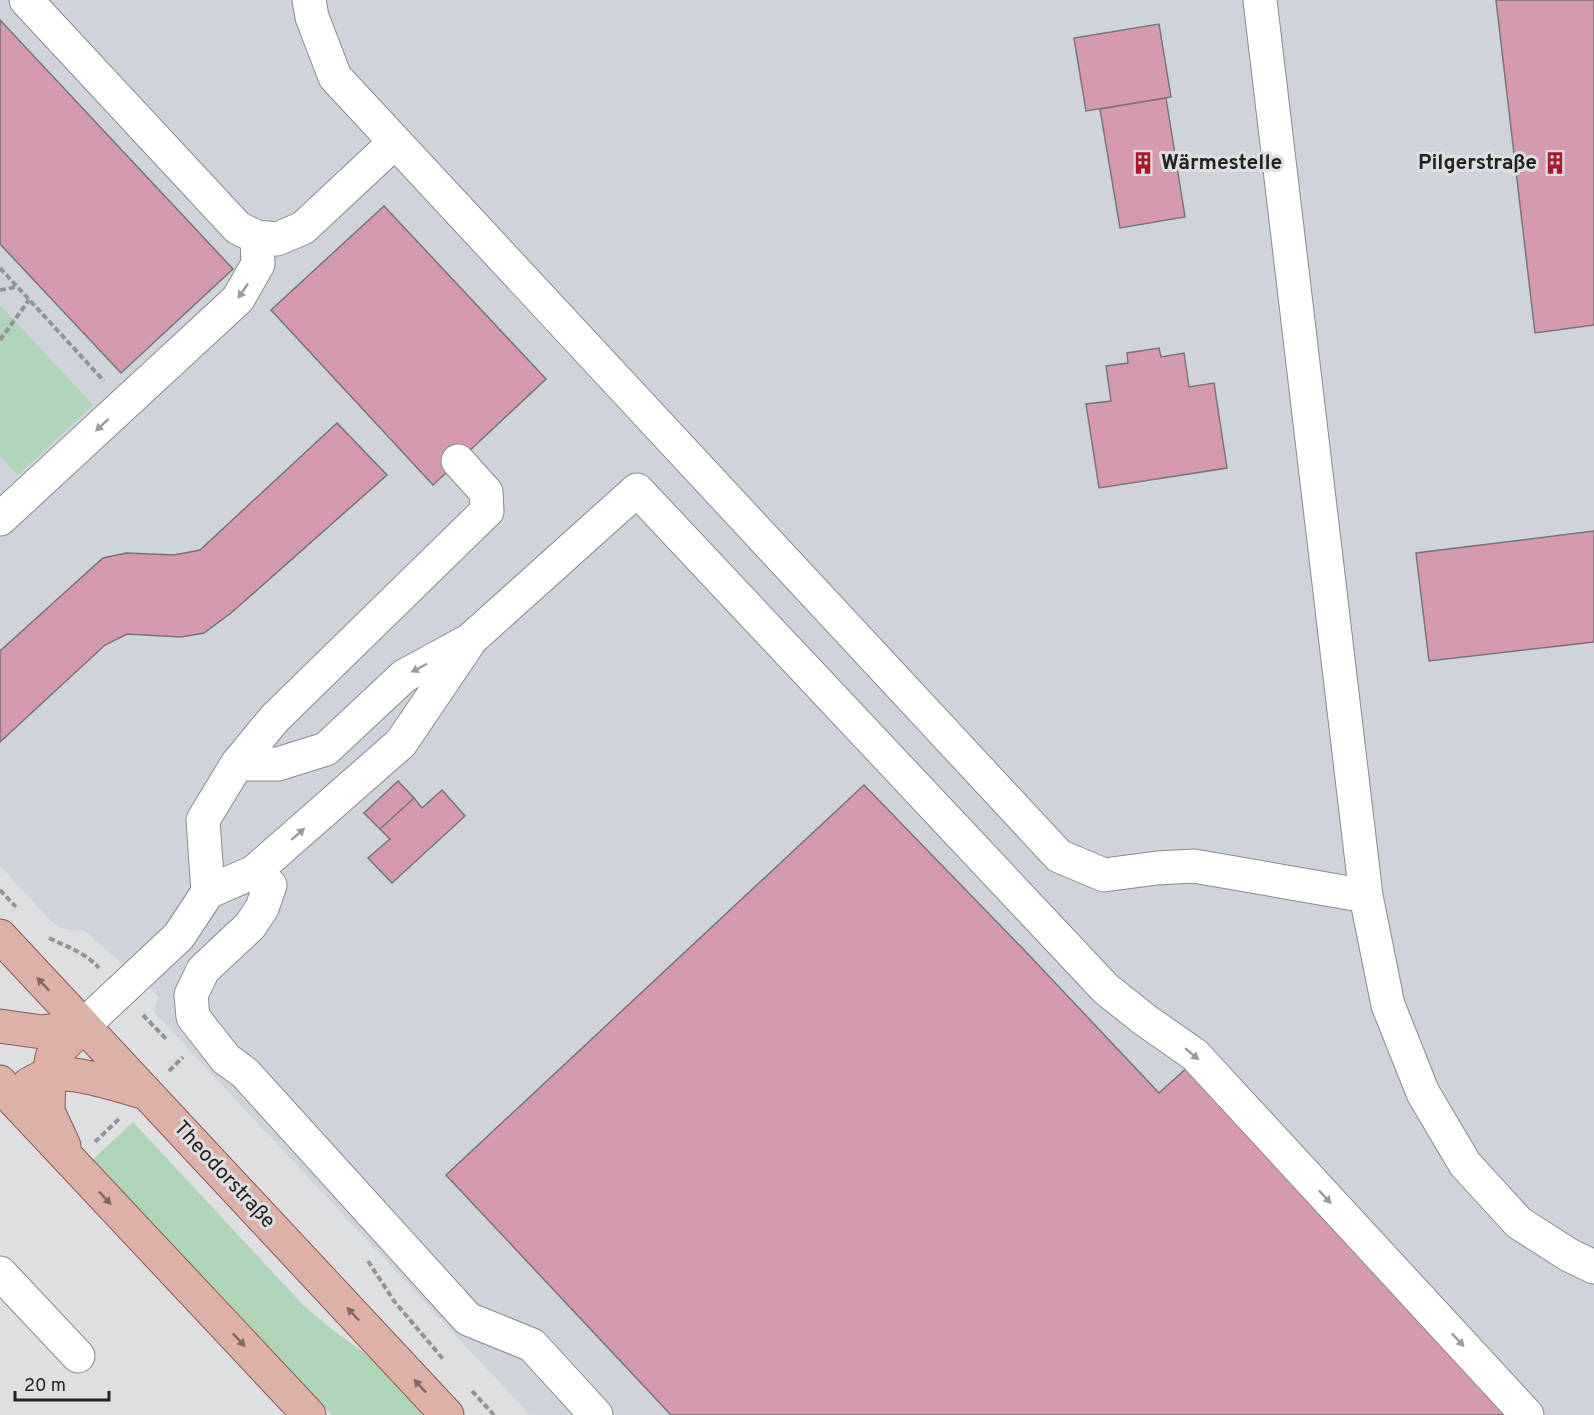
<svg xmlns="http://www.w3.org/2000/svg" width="1594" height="1415" font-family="Overpass,sans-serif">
	<rect width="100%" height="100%" fill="#dedfe1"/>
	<path fill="#cfd3dc" d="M0,0H1594V1415H530L153,1011L159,997L84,930L76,931L61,928L50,920L0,866Z"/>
	<path fill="#b0d4b7" d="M0,305L93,405L18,475L0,456Z
		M133,1122L304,1306L329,1327L375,1361L426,1415H332L288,1370L92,1160Z"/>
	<path fill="#d69ab0" stroke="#777576" stroke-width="1.5" d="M1496,0H1594V325L1535,333Z
		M0,20L233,269L121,373L0,244Z
		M1159,24L1171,97L1086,111L1074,38Z
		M1166,98L1185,217L1120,228L1100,109Z
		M384,206L546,379L433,485L271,310Z
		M1159,348L1161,357L1184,353L1189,387L1214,383L1227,468L1099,488L1086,404L1111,401L1106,366L1128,363L1127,353Z
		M337,423L387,475L231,613L204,633L181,637L127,634L105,645L0,742V651L103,558L126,553L174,555L200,550Z
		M1594,531V642L1429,661L1416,553Z
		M398,781L414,798L380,829L364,813Z
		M864,785L1027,953L1159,1093L1190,1065L1513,1415H671L446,1175Z
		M442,790L465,816L392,883L368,858L390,839L380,829L414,798L422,808Z"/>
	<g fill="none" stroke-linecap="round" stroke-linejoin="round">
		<g stroke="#898a8c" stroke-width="35">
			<path id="minor" d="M26,0L238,228L257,237L277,239L303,228L395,142
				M309,0L312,17L335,77L1059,856L1104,875L1157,868L1194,866L1366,896L1388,1005L1423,1093L1465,1164L1519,1223L1569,1255L1594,1267
				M1260,0L1366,896
				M0,519L238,299L258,264L257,237
				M237,764H278L326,749L404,676L470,640L637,490L1106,989L1145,1020L1195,1055L1527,1415
				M254,872L270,885L262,908L250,926L203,970L191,995L193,1017L226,1059L245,1073L468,1319L532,1345L596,1415
				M208,892L203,820L237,764L275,718L487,511L486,492L458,461
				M83,1026L179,936L208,892L254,872L401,743L468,644
				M0,1273L78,1356"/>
		</g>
		<g stroke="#8d5c54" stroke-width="35">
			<path id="major" d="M0,936L447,1415
				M0,1026L42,1032L83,1026
				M0,1082L8,1094L309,1415
				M29,1084C36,1081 44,1075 51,1074C80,1072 119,1085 146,1093
				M64,1146L48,1111L49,1074L52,1057L83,1026"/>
		</g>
		<path stroke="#939495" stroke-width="4" stroke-dasharray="6 3" stroke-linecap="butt" d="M0,268L104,381
			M0,290L16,287
			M0,340L29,300
			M0,890L16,907
			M49,938C69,948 83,951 99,968
			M143,1015L167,1040
			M169,1071L183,1057
			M95,1142L120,1118
			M368,1261L394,1301L443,1359
			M472,1391L494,1415"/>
		<use href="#minor" stroke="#fff" stroke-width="33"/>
		<use href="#major" stroke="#ddb0a8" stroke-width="33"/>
	</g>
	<defs><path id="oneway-solid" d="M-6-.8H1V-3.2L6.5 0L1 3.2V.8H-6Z" transform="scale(1.5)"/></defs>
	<g fill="#9c9c9c">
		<use href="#oneway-solid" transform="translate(243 291) rotate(124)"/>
		<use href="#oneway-solid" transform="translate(102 425) rotate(137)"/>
		<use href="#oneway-solid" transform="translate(419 668) rotate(152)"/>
		<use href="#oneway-solid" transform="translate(298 834) rotate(-41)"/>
		<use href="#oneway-solid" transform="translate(1192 1054) rotate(40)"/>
		<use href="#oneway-solid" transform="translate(1325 1197) rotate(47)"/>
		<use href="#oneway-solid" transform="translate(1458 1340) rotate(47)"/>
	</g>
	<g fill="#806966">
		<use href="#oneway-solid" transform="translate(43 984) rotate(-133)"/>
		<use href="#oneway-solid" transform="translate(105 1198) rotate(47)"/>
		<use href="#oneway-solid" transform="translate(353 1314) rotate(-133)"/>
		<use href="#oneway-solid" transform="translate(239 1340) rotate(47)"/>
		<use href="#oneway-solid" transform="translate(420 1386) rotate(-133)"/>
	</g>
	<defs>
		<g id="building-bare" transform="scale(1.8)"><path d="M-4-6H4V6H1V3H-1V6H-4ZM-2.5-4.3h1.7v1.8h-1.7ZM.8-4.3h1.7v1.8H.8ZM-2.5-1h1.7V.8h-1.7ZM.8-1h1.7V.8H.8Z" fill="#ab162c" stroke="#dedfe1" stroke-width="2.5" paint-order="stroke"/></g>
	</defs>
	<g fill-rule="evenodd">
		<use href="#building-bare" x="1143" y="163"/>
		<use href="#building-bare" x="1555" y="163"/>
	</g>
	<g text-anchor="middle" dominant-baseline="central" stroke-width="6" stroke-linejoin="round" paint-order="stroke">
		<g font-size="21" font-weight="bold" fill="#222223" stroke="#dedfe1" text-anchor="start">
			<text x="1161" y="163">Wärmestelle</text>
			<text x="1537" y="163" text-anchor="end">Pilgerstraße</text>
		</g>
		<g font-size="21" fill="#222223" stroke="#dedfe1">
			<text transform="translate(224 1175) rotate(47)">Theodorstraße</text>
		</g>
	</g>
	<path d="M15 1391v9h94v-9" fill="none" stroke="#222223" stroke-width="3"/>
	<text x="24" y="1391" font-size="18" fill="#222223" stroke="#dedfe1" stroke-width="4.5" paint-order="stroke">20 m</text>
</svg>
